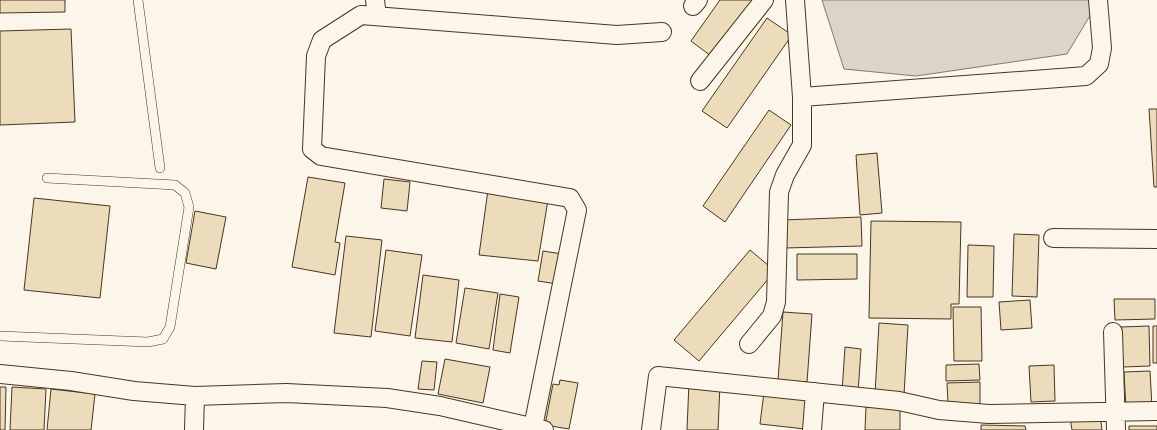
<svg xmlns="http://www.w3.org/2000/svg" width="1157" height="430" font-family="Bitter,serif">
	<rect width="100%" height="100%" fill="#fbf6e9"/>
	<path fill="#dcd4c6" stroke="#887966" d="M822,0H1093L1094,9L1067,54L916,76L844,69Z"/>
	<path fill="#ecdcbc" stroke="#4a3520" d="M0,0H65V12L0,13Z
		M720,0H756L715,59L691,41Z
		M767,18L792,35L727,128L702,111Z
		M71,29L75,122L0,125V31Z
		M1149,109H1157V187H1154Z
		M769,110L791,125L725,222L703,206Z
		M877,153L882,213L860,215L856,155Z
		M308,177L345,183L335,242L340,243L335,275L292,267Z
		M384,179L410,182L407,211L381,208Z
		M488,190L548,200L538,261L479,255Z
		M34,198L110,206L100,298L24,290Z
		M195,211L226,217L216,269L186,263Z
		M861,217L862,246L784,248L783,220Z
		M871,221L961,222L959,304H951V319L869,318Z
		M1014,234L1039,235L1037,297L1012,296Z
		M346,236L382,240L371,337L334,333Z
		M968,245L994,246L993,297H967Z
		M386,250L422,255L410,336L375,331Z
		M750,250L775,271L699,361L674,340Z
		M543,251L562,254L557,284L538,281Z
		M797,254H857V279L797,280Z
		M423,275L459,280L452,342L415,338Z
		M465,288L498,293L489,349L456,343Z
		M500,294L519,297L510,353L493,350Z
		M1114,299H1155V319L1115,320Z
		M1030,300L1032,328L1001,330L999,302Z
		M953,307H981L982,361H954Z
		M783,312L812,314L807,382L778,380Z
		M879,323L908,325L904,395L875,394Z
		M1149,326L1150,366L1123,367L1121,327Z
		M1153,326H1157V363H1153Z
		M845,347L861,349L858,393L842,392Z
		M445,359L490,367L483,403L438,394Z
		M422,361L437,362L434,390L418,389Z
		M979,364L980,380L946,381V365Z
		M1054,365L1055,401L1031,402L1029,366Z
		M1150,371L1152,407L1126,408L1124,372Z
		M560,380L578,383L569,429L545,425L553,384L559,385Z
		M689,382L720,384L718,430H687Z
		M980,382V404H948L947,383Z
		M0,387H6L5,430H0Z
		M12,387L46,389L44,430H10Z
		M51,389L95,394L91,430H47Z
		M764,392L809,397L805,429L760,424Z
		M866,407H900V430H865Z
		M1100,414L1102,430H1072L1070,418Z
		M981,425L1025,426L1026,430H981Z
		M1129,426H1157V430H1129Z"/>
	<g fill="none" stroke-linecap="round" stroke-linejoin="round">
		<g stroke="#4a3520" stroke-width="10">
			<path id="lane" d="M138,0L160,168
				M0,336L148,342L163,339L170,327L189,207L185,193L175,185L47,178"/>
		</g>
		<g stroke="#4a3520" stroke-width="20">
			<path id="street" d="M375,0L377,16
				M795,0L802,97L1086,76L1099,64L1102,48L1098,0
				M693,6L698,0
				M700,81L764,0
				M1053,238L1157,239
				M1113,332L1116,430
				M749,344L772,316L776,302L779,192L785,175L802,145V97
				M0,374L71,381L134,391L195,396L286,393L387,398L440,406L544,430
				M533,427L577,210L570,198L321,156L312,149L316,56L322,40L361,15L617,35L662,32
				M194,430L195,396
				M651,430L658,376L899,401L939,410L989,414L1157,411
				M812,430L815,392"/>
		</g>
		<use href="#lane" stroke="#fbf6e9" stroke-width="9"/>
		<use href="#street" stroke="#fbf6e9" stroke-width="18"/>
	</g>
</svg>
